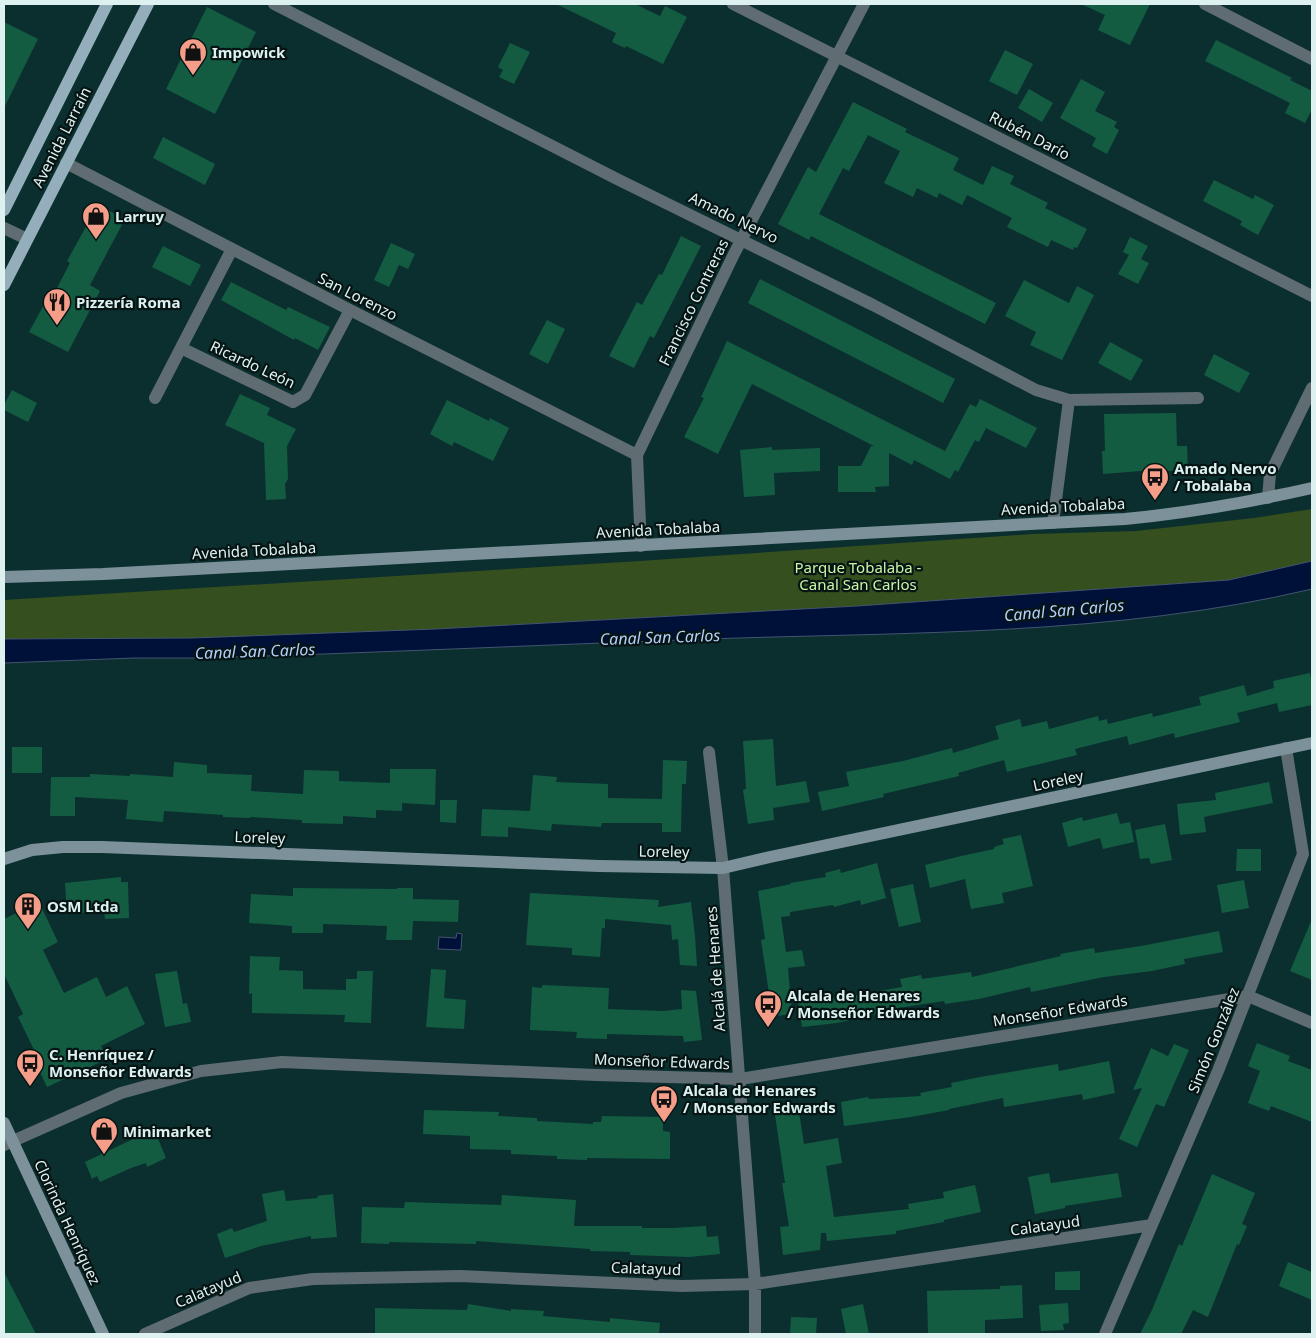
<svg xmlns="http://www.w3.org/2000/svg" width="1316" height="1338" font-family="'Noto Sans',sans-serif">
	<rect width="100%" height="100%" fill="#0b2f2f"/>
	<path fill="#364f1e" d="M1312,509V561L1229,580L857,606L436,629L193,638L4,639V600L640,561L1033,534L1136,531L1254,518Z"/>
	<path fill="#001139" stroke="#435470" d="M1312,561V589C1114,636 909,632 707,639C539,645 372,653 204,658H134L4,663V639L193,638L436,629L857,606L1229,580Z
		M457,933L462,934L461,950L438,949L439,937L456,938Z"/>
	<path fill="#135c42" d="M556,4H635L660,16L665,6L687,17L663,64L626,46L625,48L612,42L616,33Z
		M1081,4H1150L1130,45L1098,30L1105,15Z
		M207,7L256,32L215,114L166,89Z
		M4,22L38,39L4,108Z
		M1216,40L1292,78L1290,80L1312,91V109L1305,123L1285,113L1290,103L1205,61Z
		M510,43L530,52L514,84L499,77L503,70L498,67Z
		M1005,50L1033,64L1017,95L989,81Z
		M1081,79L1105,92L1095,111L1117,122L1114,127L1119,130L1107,154L1092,146L1096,138L1060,118Z
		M1029,89L1053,103L1042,122L1018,108Z
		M853,102L907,129L905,132L959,158L953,170L983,185L992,166L1014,176L1010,184L1048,203L1045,208L1087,229L1077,248L1074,247L1073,250L1051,240L1048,247L1007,227L1012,218L967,195L962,205L939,193L937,198L917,188L913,197L884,183L900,151L868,135L849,171L843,168L819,214L996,303L985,324L811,236L809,240L778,224L808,167L816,172Z
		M163,137L215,164L205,185L153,158Z
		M1214,180L1253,199L1255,195L1274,205L1258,235L1240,225L1242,221L1203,201Z
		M98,205L125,219L90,285L100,291L68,352L29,332L46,301L49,303L70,263L67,261Z
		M681,236L701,246L654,338L650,336L634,368L609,356L637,302L642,305L659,274L662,275Z
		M1130,237L1148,246L1141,259L1149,263L1138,284L1118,274L1129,255L1123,252Z
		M391,243L415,254L408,269L399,265L389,287L374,280Z
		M163,246L201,265L190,286L152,267Z
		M760,279L955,379L943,403L748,303Z
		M1024,280L1069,303L1077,286L1094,295L1062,360L1030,345L1036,332L1005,316Z
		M231,282L286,310L288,307L330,327L318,350L295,338L294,340L221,300Z
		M547,320L565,329L548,364L529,354Z
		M727,341L945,451L970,404L976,407L980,399L1037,428L1026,448L986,428L979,442L975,440L958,472L955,470L950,479L914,460L912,465L889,453V486L875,487L876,492H838V466H861L871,446H874L752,384L718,454L684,437L704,398L701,397Z
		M1110,342L1143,360L1131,381L1098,363Z
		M1214,354L1250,373L1239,393L1204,375Z
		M12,390L37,403L28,422L4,410V405Z
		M240,394L270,408L267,415L296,429L287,446L288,479L285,484L286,499L266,500L264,443L225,425Z
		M447,400L489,421L490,418L509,428L493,461L454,442L452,446L430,434Z
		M1176,413L1177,446H1187L1188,470L1153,472V470L1103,474L1102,451H1105L1104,414Z
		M772,447V450L820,448V471L774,473L775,495L744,497L740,450Z
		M1310,673L1312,685V705L1279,712L1277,703L1237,713L1240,722L1207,730L1175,738L1174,733L1129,745L1127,736L1075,749L1077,755L1007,772L1004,760L958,773L959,776L883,794L884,797L822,811L818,792L849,786L846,772L903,761L952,748L953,753L999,739L995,726L1020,719L1022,727L1047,721L1049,729L1098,716L1099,721L1107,719L1108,724L1152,713L1153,717L1201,705L1199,697L1244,685L1247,696L1274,688L1273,681Z
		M773,739L776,786L806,781L810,802L773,808L774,820L748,824L743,790L746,789L743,741Z
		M12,747H42V773H12Z
		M663,760L687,761L686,784H682L681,832H662V823H602L601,827L552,824L551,831L508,827V837L481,836L482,809L530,811L533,775L557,777L556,782L608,784V798L662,799Z
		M174,762L207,765V773L252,775L251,791L303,794L304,770L339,771V781L390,783V769H436L435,805L402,803V811L376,810V818L343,816V824L302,823V820L250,817V818L223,817V815L164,811L163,822L126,819L128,800L75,797V816H50L51,777H90V774L130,776V774L173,777Z
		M1269,782L1273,803L1204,817L1206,832L1180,835L1177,804L1216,800L1215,793Z
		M440,800H457L456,823L440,822Z
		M1117,813L1120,824L1130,822L1134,842L1103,849L1100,838L1068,847L1062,823L1082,817L1083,821Z
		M1165,824L1172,860L1151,864L1149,858L1140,859L1135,830Z
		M1021,835L1033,886L1002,893L1004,903L971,909L965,879L930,888L925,865L961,856L994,849V847L1004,844L1002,839Z
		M1237,849H1261V871H1236Z
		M877,863L886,898L861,905L860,900L834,907L833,905L790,912V916L781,917L786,952L802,950L805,966L788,968L792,1014L768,1017L766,993H769L761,940L765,939L758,891L791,884L790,883L826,877L825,873L840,869L841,873Z
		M121,877V882H128L129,918L105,919L104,911L67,914L65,883Z
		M1244,880L1249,908L1222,913L1217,885Z
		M913,884L921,922L899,927L890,889Z
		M293,888L397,889V888H413V899L459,900L458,922L413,921L412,940H386L387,926L323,924V933H292V926L249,923L251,894L293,896Z
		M530,893L659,900L658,907L691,902L695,936L697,966L680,965L678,939L672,940L671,925L605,919V928H602L600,957L572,955V948L526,945Z
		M39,902L58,942L43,950L64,993L97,977L106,997L127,986L145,1024L101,1046L107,1059L47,1087L36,1064L40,1062L18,1017L23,1014L4,974V919Z
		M1312,919V980L1290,971Z
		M1219,931L1223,952L1184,959L1185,964L1152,971L1104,977L1031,992L1030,987L979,999L945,1004L944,1001L885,1010V1012L837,1023L802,1027L798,1002L833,997L834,999L902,987L900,979L921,975L922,979L971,972L972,977L1061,956L1060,954L1094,948L1095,953L1141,946Z
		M250,956L280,957L279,970L303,971V989L346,990V979H357V971H373L371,1023L344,1022L345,1015L252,1013V993L249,994Z
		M431,969L446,970L444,998L466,1000L464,1029L426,1027Z
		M177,971L183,1004L187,1003L191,1022L165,1027L155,974Z
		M542,985L609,988L608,1009L663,1011L682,1009L681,990L696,991L702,1040L684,1042L683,1036L607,1034V1039L576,1038L577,1032L530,1030L532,987L542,988Z
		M1257,1043L1290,1056L1288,1061L1312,1070V1122L1271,1106L1269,1111L1248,1103L1260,1071L1248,1066Z
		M1174,1044L1189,1050L1164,1107L1156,1104L1137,1147L1119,1139L1142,1088L1133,1090L1151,1048L1168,1056Z
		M1109,1061L1115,1093L1083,1100L1082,1094L1004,1107L1003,1098L949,1109V1110L911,1117L844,1126L841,1102L868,1097L869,1099L921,1096L920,1093L952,1087L951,1083L980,1077L1058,1064L1059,1071Z
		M424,1110L499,1112L498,1116L537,1118V1121L593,1124V1122H601L602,1116L663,1117V1131L670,1132V1159L587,1158V1160L557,1159V1156L511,1154V1150L470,1149V1136L423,1134Z
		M799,1112L804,1144L838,1138L842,1163L826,1166L834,1217L909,1209L908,1204L944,1198L943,1192L975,1185L981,1212L944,1220V1222L896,1231V1234L827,1241L826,1233H821L820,1250L783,1255L780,1227L789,1226L782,1183H785L775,1115Z
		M154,1129L166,1158L147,1167L146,1163L131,1168L100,1182L97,1176L92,1179L85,1162Z
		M1049,1173L1051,1183L1118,1173L1122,1197L1065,1206V1208L1035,1214L1028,1177Z
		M1212,1174L1255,1193L1242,1224L1247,1226L1239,1245L1237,1244L1208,1317L1193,1310L1181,1334H1140L1152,1310L1179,1244L1182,1246Z
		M284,1190L286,1201L318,1198L317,1196L333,1194L337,1237L311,1239V1236L261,1246L225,1258L217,1234L232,1228L234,1232L267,1221L262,1194Z
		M502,1195L576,1200L574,1226H642V1228H672L706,1226L707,1237L718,1236L720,1254L689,1257L630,1255V1252L590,1251V1249L476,1241V1244L389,1242V1244L361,1243L362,1207L404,1208L405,1202L501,1205Z
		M1288,1262L1312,1272V1300L1279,1286Z
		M1080,1271V1290H1055V1272Z
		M4,1272L36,1334H4Z
		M1022,1285L1023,1318L985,1320V1334H928L927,1291L1000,1289V1286Z
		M1068,1303L1069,1323L1063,1324L1064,1330L1041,1331L1039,1305Z
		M468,1304L511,1311V1309L544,1311L543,1316L610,1322V1318L660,1323L659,1334H375V1308L467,1310Z
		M863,1304L869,1334H846L841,1309Z
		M791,1317L817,1318L816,1334H790Z"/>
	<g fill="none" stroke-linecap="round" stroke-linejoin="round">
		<path stroke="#5f6c72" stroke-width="12" d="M274,4L617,179L873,305L1036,390L1069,400L1198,398
			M733,4L1312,296
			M1205,4L1312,59
			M66,163L350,310L637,455
			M4,228L27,239
			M181,348L293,402L305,395L350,310
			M155,398L232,249
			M1268,498L1270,474L1312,388
			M1053,523L1069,400
			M641,546L637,455L734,254L864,4
			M709,752L723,868L755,1284V1334
			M4,1145L121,1093L201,1071L282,1062L596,1075L740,1079L1248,996L1312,1023
			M145,1334L249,1288L313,1279L460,1276L682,1286L755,1284L1152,1225
			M1105,1334L1218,1071L1303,854L1286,748"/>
		<path stroke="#7d919b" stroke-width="12" d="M4,577L103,574L1125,519C1188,513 1250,502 1312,488
			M4,859L32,850L63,847H102L599,866L723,868L770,857L1312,743
			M4,1123L103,1334"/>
		<path stroke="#94aebb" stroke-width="12" d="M4,210L107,4
			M4,285L148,4"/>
	</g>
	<defs>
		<g id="shop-pin" transform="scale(1.4375)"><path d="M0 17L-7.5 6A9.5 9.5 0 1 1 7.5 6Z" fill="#f49e89" stroke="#061414"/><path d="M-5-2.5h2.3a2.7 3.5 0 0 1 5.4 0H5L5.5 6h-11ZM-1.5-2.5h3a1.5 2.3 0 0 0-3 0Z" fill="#111"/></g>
		<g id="restaurant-pin" transform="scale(1.4375)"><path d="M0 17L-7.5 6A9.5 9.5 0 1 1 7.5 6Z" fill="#f49e89" stroke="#061414"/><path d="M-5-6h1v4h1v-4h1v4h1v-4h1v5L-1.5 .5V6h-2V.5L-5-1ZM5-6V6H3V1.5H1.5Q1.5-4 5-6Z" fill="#111"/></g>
		<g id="bus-pin" transform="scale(1.4375)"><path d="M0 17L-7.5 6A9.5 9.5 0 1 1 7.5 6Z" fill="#f49e89" stroke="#061414"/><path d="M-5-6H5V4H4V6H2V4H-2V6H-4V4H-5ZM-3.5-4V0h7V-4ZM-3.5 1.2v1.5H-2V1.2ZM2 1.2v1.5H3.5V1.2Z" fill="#111"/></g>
		<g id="building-pin" transform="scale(1.4375)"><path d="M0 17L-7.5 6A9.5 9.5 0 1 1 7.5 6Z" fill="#f49e89" stroke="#061414"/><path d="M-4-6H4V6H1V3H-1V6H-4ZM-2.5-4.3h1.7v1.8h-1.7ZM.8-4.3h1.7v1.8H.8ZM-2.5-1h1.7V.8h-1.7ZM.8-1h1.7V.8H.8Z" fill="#111"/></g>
	</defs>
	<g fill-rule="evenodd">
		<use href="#shop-pin" x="193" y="52"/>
		<use href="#shop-pin" x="96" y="216"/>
		<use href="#restaurant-pin" x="57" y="302"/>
		<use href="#bus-pin" x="1155" y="477"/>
		<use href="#building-pin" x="28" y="906"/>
		<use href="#bus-pin" x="768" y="1004"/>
		<use href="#bus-pin" x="30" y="1063"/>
		<use href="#bus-pin" x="664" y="1099"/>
		<use href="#shop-pin" x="104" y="1131"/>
	</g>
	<g text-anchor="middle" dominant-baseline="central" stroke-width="4.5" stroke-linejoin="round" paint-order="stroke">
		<g font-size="15" font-weight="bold" fill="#def1f1" stroke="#061414" text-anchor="start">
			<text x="212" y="52">Impowick</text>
			<text x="115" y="216">Larruy</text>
			<text x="76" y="302">Pizzería Roma</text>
			<text x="1174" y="468">Amado Nervo<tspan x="1174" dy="17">/ Tobalaba</tspan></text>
			<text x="47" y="906">OSM Ltda</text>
			<text x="787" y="995">Alcala de Henares<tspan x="787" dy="17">/ Monseñor Edwards</tspan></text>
			<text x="49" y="1054">C. Henríquez /<tspan x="49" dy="17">Monseñor Edwards</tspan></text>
			<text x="683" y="1090">Alcala de Henares<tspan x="683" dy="17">/ Monsenor Edwards</tspan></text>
			<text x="123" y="1131">Minimarket</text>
		</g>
		<g font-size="15" fill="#def1f1" stroke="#061414">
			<text transform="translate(1030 135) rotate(27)">Rubén Darío</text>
			<text transform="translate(61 137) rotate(-63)">Avenida Larraín</text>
			<text transform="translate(734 217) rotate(26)">Amado Nervo</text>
			<text transform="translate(358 296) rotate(27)">San Lorenzo</text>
			<text transform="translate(693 302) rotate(-64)">Francisco Contreras</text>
			<text transform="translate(253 364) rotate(25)">Ricardo León</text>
			<text transform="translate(1063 506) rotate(-3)">Avenida Tobalaba</text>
			<text transform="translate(658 529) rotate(-3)">Avenida Tobalaba</text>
			<text transform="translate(254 550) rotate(-3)">Avenida Tobalaba</text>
			<text transform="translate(1058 780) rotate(-12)">Loreley</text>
			<text transform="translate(260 837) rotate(2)">Loreley</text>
			<text transform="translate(664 851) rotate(1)">Loreley</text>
			<text transform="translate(715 969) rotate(-94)">Alcalá de Henares</text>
			<text transform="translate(1060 1010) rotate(-9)">Monseñor Edwards</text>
			<text transform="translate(1213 1040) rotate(-68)">Simón González</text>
			<text transform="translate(662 1061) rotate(2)">Monseñor Edwards</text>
			<text transform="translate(68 1222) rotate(65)">Clorinda Henríquez</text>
			<text transform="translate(1045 1225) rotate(-8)">Calatayud</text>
			<text transform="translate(646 1268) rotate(2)">Calatayud</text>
			<text transform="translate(208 1289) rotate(-23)">Calatayud</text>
		</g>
		<g font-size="15" fill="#caf5a5" stroke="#061414">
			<text x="858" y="567">Parque Tobalaba -<tspan x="858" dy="17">Canal San Carlos</tspan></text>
		</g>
		<g font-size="16" font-style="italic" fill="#b5cffb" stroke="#061414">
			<text transform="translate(1064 610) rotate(-5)">Canal San Carlos</text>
			<text transform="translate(660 637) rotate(-2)">Canal San Carlos</text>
			<text transform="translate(255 651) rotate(-2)">Canal San Carlos</text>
		</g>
	</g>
	<rect width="1316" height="1338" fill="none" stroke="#def1f1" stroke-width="10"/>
</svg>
